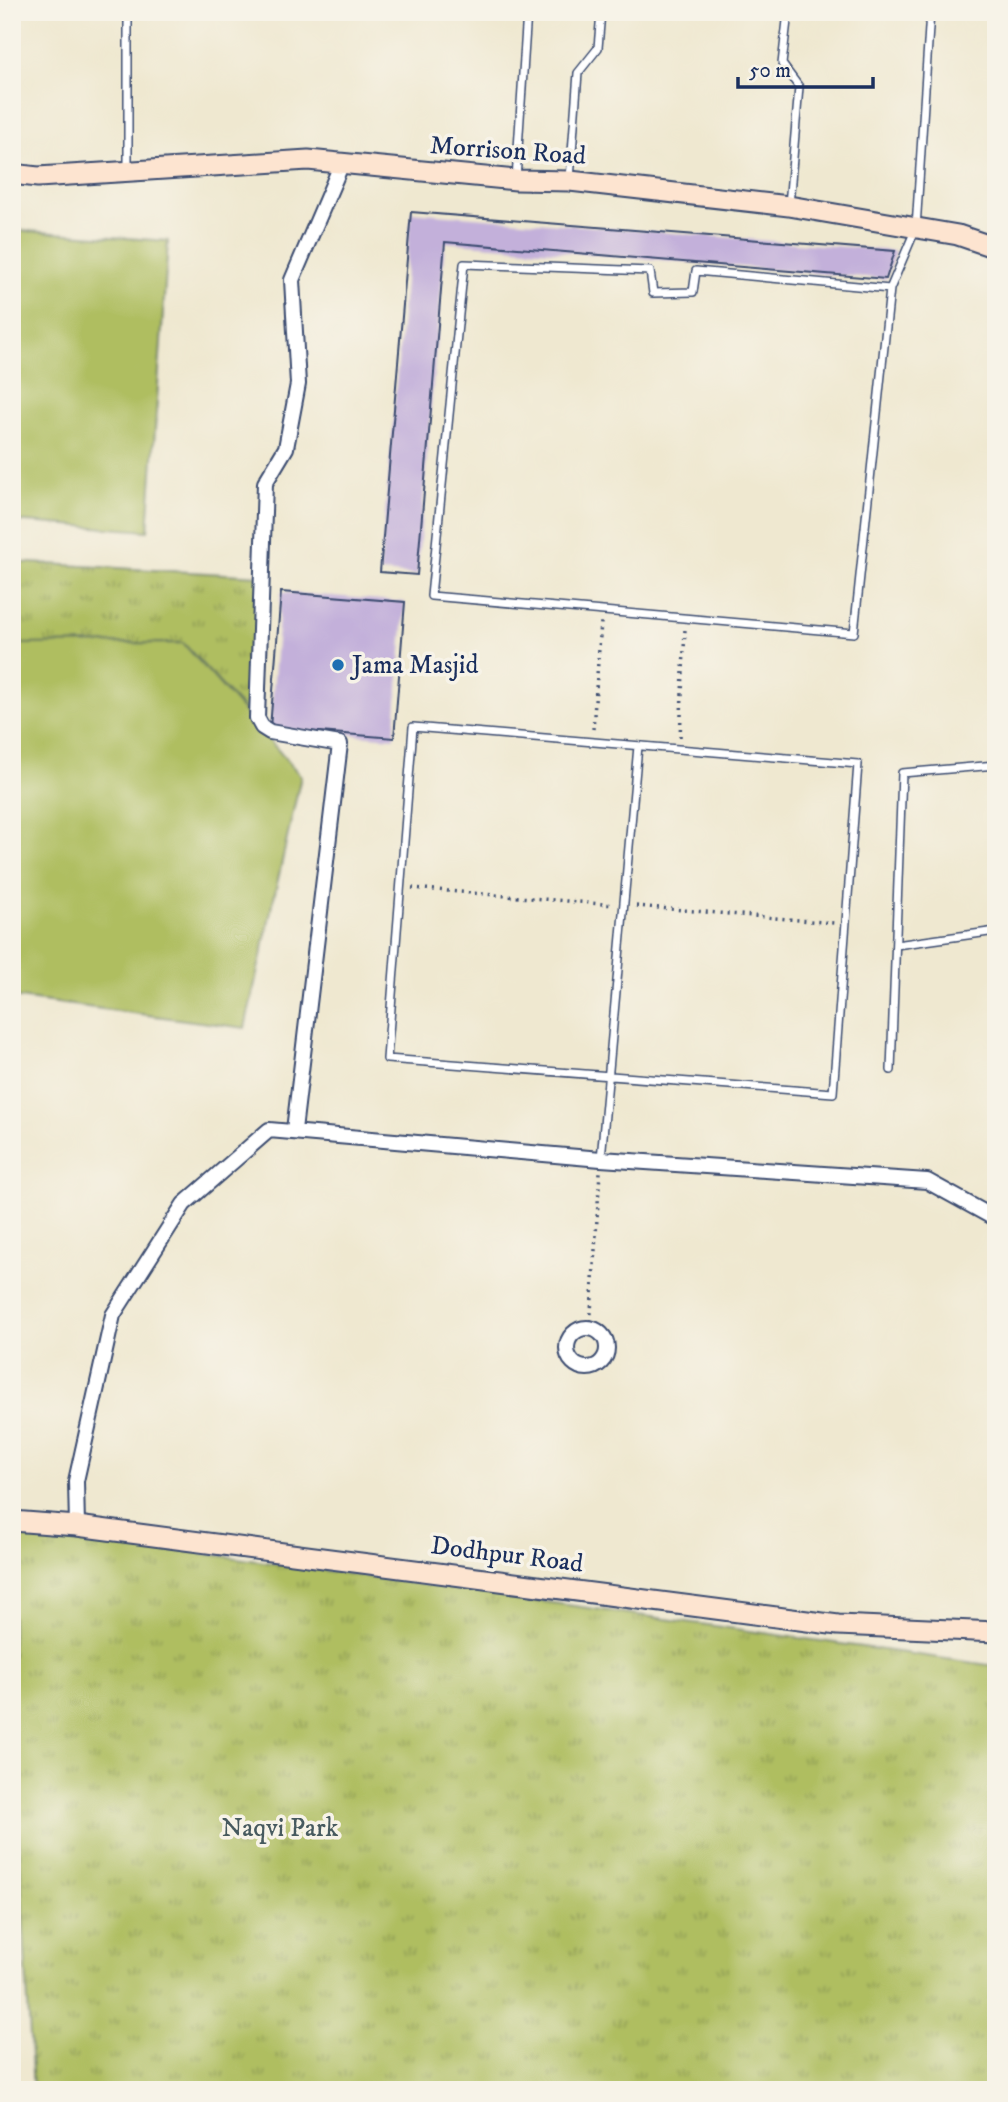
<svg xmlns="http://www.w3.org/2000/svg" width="1008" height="2102" font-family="'IM FELL DW Pica',serif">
	<defs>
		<pattern id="grass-tufts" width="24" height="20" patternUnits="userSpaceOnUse" patternTransform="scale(1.75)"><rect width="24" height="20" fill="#afbe61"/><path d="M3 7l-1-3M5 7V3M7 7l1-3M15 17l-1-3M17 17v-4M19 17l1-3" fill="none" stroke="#8e9b53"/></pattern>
	</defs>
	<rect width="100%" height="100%" fill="#f7f3e8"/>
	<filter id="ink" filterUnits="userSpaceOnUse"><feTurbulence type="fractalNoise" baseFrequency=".0143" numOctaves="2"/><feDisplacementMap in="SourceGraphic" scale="14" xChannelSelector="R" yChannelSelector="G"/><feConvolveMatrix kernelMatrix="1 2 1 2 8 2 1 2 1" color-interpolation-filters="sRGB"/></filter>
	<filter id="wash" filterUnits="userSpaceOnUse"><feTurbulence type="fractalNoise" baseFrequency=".00686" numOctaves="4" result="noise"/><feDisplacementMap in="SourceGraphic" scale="28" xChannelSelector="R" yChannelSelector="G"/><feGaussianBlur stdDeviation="1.57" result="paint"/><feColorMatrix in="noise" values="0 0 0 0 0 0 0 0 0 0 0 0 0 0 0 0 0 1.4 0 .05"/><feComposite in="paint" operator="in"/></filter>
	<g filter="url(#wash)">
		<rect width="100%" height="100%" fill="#efe8d0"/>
		<path fill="url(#grass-tufts)" stroke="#657660" stroke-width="2" d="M12,562L260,576L253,720L183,643L12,644Z
			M12,1526L996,1666V2090H33L12,1720Z"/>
		<path fill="#afbe61" stroke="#657660" stroke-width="2" d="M12,230L168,241L148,531L12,521Z
			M183,643L301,776L245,1028L12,997V644Z"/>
		<g id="blocks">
			<path fill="#c3b0da" d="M411,212L895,251L886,279L445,242L417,575L380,572Z
				M281,592L405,602L394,738L270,728Z"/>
		</g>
	</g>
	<g filter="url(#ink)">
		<use href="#blocks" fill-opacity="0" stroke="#3b4b6f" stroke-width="2"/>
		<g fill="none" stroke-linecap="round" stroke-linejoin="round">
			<g stroke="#3b4b6f" stroke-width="10">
				<path id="lane" d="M128,12V169
					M788,12L782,64L799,87L789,205
					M516,179L527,12
					M570,179L578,73L598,48L601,12
					M464,264L650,271L653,293L693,292L696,271L890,289L854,633L431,596Z
					M890,289L916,228L930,12
					M413,727L858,764L833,1093L387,1059Z
					M896,945L996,931
					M891,1070L902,773L996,765
					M601,1159L638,746"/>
			</g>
			<g stroke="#3b4b6f" stroke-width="18">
				<path id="street" d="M294,1130L340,744L270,732L262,727L257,718L265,483L286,448L298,384L292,280L342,163
					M567 1348a20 20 0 1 1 40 0a20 20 0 1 1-40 0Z
					M77,1526L76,1481L113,1315L184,1204L269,1130L601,1159L927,1181L996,1219"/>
			</g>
			<g stroke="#3b4b6f" stroke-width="23">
				<path id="secondary" d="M12,174L38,177L308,160L516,180L570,181L789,206L958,235L996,248
					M12,1521L77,1526L838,1625L996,1632"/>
			</g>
			<path stroke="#3b4b6f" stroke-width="3.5" stroke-dasharray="2 5" stroke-linecap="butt" d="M593,729L601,622
				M680,737L685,629
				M412,888L614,905
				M636,906L834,923
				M590,1328L600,1172"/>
			<use href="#lane" stroke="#fff" stroke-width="7"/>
			<use href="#street" stroke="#fff" stroke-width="14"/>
			<use href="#secondary" stroke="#fde4d0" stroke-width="19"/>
		</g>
	</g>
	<circle fill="#1f6fb2" stroke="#f7f3e8" stroke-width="2.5" cx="338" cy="665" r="7"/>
	<g text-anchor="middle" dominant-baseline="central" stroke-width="7" stroke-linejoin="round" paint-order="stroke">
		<g font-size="26" fill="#1b2f5e" stroke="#f7f3e8">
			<text transform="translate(508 151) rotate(4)">Morrison Road</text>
			<text transform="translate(507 1555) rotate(7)">Dodhpur Road</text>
		</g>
		<g font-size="26" fill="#1b2f5e" stroke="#f7f3e8" text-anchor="start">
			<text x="352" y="665">Jama Masjid</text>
		</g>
		<g font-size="26" fill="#475a5f" stroke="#f7f3e8">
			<text x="280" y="1828">Naqvi Park</text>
		</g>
	</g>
	<rect width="1008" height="2102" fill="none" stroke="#f7f3e8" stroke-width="42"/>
	<path d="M738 77v10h135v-10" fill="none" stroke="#1b2f5e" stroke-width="3.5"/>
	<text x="749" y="77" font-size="21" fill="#1b2f5e" stroke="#f7f3e8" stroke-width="5" paint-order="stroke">50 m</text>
</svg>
